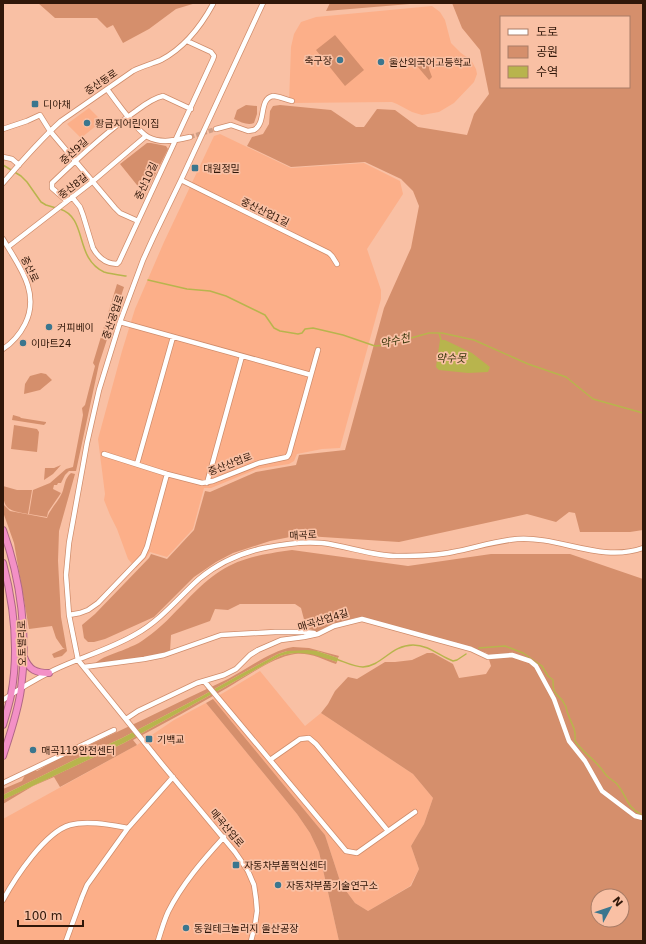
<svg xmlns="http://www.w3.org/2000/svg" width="646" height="944" font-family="'DejaVu Sans','Noto Sans KR',sans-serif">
	<rect width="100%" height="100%" fill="#f9c0a4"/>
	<path fill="#fcaf89" d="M432,6L440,12L445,20L451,43L461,53L471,60L476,69L477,74L474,82L454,103L439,112L422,115L412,112L397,104L392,102L289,103L291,47L294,34L301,22L316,17Z
		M89,108L102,121L81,138L67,124Z
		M220,134L291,168L364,163L400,181L403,194L367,249L381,290V299L340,448L322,449L297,454L294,461L289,464L257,469L211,488H204L193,529L167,557L150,552L146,558L136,568L128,559L117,529L110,515L104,500L105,494L98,439L122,351L135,309L164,242L214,136Z
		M260,671L305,726L321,713L413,774L433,798L424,824L411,846L419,869L410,886L368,911L355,903L341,884L325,835L213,699Z
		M206,703L297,814L310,833L319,852L339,941H3V819L137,745L174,720Z"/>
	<path fill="#d58f6c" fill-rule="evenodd" d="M38,3H196L176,9L149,29L123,43L113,25L107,28L97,18H55Z
		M330,3H422L326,11Z
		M452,3H643V530L630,532H580L575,513L569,512L556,522L527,514L399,542L307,536L290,537L270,541L233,553L216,562L194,577L154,617L105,639L94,642H88L84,638L82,625L95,614L149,558L151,554L167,559L194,530L205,491L210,492L256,472L296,465L299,455L345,450L384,308L411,248L419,206L413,191L401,179L365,162L291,167L247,146L252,137L263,134L269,124L270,111L273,106L280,105L331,110L356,127H364L377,109L395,110L418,127L467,135L474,114L489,94L480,50L462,28ZM501,17H629V87H501Z
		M335,35L364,70L345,86L316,50Z
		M428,57L429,60V69L432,77L429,80L417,66Z
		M246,105L257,106V114L254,123C248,126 241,122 234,119L237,110Z
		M147,143H151L166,146L168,149L145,195L120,164Z
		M117,284L124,287L99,364L76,471H69L65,475L61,483H58L57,485H54L53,489L61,493L48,512L47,517L29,514L33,490L50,483L66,469L73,467L83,415L82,408L85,405L95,366L93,363Z
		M41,373L46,374L52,380L40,390L24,394L25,384L30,376Z
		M13,415L20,417L21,418L46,422V423L44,425L12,420Z
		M14,425L37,429L39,432L37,452L11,449Z
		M61,465L53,474L44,480L45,468H54Z
		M71,473L75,474L59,531L58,561L61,617L67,651L62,656L54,658L52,654L65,648H63L56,638L52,626L29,629L14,543L3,512V504L10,511L47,518C50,509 58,502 62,493C65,486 64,479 71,473Z
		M3,486L17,490H32L28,514C6,510 3,509 3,486Z
		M292,550L408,566L491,554H570L643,579V941H339L319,852L310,833L297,814L206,703L213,699L325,835L341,884L355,903L368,911L411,886L419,869L411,846L424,824L433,798L413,774L321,713L328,704L335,691L348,677L357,679L385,662H395L412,660L427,653H433L453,664L459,678L486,674L491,666L487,653C445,638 402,629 360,617L354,618L317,632L306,627L301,608L295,604H240L228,610L215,609L210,621L171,635L170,651L144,658L95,664C101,656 121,652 130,647C136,645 141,642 146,638C161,628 173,614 186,601C222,563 241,557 292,550ZM598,896H622V920H598Z
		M293,647L309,648L339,656L338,658L317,651H287L278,654L241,674L202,696L122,738L74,760L3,795V789L22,781L26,773L34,770L37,771L54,761C113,735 170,706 228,679C249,668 270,651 293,647Z
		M301,652L315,654L337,662L336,664C323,659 309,652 295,654C273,657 246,677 227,688C196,706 165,723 133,740L137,745L60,787L54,777L33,786L3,804V800L11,796L124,743L280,656L287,654Z"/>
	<path fill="#b8b44d" d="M440,340H445L472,353L490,367L488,372L468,373L439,370L436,367Z
		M307,650L317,651L338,658L337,662C317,655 300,649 280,656L124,743L3,800V795L74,760L122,738L202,696L241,674L278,654L287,651Z"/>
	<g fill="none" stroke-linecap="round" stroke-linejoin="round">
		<path stroke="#b8b44d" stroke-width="1.5" d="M3,165L21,176L27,182L41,202L46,205L56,208
			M60,209C88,218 74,258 104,272C111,274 119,275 126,276
			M148,280L187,289L210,291L226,296L265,315L274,328L280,331L298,334L302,333L305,329L313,328L343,335L375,346L386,345L429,333H442L474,340L528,364L566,377L593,399L643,413
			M439,333L441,340
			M479,648L505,646L523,653L542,666L548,676L553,680C553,699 559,692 565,705C567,707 566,711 568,714C572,726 576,727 575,741C582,751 591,757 599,766C602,769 604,773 607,776C610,779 614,781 617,784C628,797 625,806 642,815
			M336,659C345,662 354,667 363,667C382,666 391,645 413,645C429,645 439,656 453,661L457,660L466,654"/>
		<path stroke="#d19e85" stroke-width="4.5" stroke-dasharray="4.5 2" stroke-linecap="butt" d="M190,137L216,129"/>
		<g stroke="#cf8c6b" stroke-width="6">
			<path id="minor" d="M107,89C115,100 137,131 148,137C161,144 177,140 190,137
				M3,129L27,121L40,115L50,131L115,208L120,213L138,221
				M216,129L231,125L248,131L254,130C267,123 258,99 273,96C279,96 286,100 292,101
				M3,157L12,159L19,165
				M181,180L329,253L332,256L337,264
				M3,183C21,162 40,140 61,121L133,71C142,66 152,64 161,60C184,48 201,26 213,4
				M72,197L80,207L83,215L93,248C98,257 106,264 117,264L119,262L213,59L214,56L211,52L187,41
				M67,201L52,188V183C78,158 106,132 136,111C144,105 153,98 163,96L191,109
				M3,239C18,265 41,292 25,324C20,334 12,343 3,349
				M8,247L92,182L146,136
				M120,322L311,375
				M104,454L167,474L202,483L213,481L259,463L287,457L289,454L318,350
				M137,464L173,337
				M207,483L242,356
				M69,615L80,613L88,610L98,603L143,556L147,547L167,474
				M84,667L144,659L164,655L221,635L275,632H304L314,633
				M204,681L346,851L357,853L415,812
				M3,700C19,689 36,679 54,670C81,657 111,649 136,634C161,620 178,598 199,579C217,564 241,553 264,548C283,544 303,541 322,543C348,546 371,556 397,556C415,556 435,556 453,552C474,548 495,541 517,539C560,536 600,563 643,548
				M126,719L138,711L197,683L224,675L236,669L250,655L258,650L281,640L304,637L318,634L334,626L362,619L471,649L488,657L512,655L530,661L536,666L554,699L569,741L585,761L602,791L635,816L643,818
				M270,760L300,739L309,738L316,744L388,831
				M3,783L114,730
				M3,900C15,878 45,832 70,825C87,820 111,825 128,828L173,777
				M66,941L82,897L87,885L128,828
				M158,941C161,931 164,921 168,912C182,884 203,860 224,837
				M251,941L255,925L257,911L256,899L254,885L248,871L235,852L161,763L78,660L69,615L66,575L69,543L87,443L99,390L120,322L143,260L153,238L181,180L263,3"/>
		</g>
		<g stroke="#af6684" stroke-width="8">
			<path id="highway" d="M3,530C21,580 28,636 21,689C18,712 10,734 3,756
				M3,563C14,605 19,652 11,695C9,705 6,715 3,725
				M24,657C29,670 36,673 49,673"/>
		</g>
		<use href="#minor" stroke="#fff" stroke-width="4.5"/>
		<use href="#highway" stroke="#f390c6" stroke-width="6"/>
	</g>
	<g fill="#3b768e" stroke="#f9c0a4" stroke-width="1.5">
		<circle cx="340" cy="60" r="4"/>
		<circle cx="381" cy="62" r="4"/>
		<rect x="31" y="100" width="8" height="8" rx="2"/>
		<circle cx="87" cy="123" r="4"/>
		<rect x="191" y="164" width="8" height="8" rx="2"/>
		<circle cx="49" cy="327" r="4"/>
		<circle cx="23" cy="343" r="4"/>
		<rect x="145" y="735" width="8" height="8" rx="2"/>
		<circle cx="33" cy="750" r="4"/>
		<rect x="232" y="861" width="8" height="8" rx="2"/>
		<circle cx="278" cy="885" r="4"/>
		<circle cx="186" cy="928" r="4"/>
	</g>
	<g text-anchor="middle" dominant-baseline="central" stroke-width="3.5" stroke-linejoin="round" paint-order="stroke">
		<g font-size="10" fill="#301709" stroke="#f9c0a4" text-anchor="start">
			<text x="332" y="60" text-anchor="end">축구장</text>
			<text x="389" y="62">울산외국어고등학교</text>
			<text x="43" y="104">디아채</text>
			<text x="95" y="123">황금지어린이집</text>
			<text x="203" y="168">대원정밀</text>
			<text x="57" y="327">커피베이</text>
			<text x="31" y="343">이마트24</text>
			<text x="157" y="739">기백교</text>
			<text x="41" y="750">매곡119안전센터</text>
			<text x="244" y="865">자동차부품혁신센터</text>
			<text x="286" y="885">자동차부품기술연구소</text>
			<text x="194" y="928">동원테크놀러지 울산공장</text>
		</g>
		<g font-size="10" fill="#301709" stroke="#f9c0a4">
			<text transform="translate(101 82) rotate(-34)">중산동로</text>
			<text transform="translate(74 151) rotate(-42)">중산9길</text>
			<text transform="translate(146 181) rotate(-65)">중산10길</text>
			<text transform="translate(73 186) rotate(-38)">중산8길</text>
			<text transform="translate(265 212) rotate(26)">중산산업1길</text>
			<text transform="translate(30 269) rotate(64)">중산로</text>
			<text transform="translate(113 317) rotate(-71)">중산공업로</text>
			<text transform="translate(230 464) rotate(-21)">중산산업로</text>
			<text transform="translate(303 535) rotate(-3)">매곡로</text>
			<text transform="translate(323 620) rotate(-17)">매곡산업4길</text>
			<text transform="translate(22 643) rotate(-91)">오토밸리로</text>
			<text transform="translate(227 828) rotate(50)">매곡산업로</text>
		</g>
		<g font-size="11" font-style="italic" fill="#39370b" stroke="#f9c0a4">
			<text transform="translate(395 341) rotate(-13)">약수천</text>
			<text x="451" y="358">약수못</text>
		</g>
	</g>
	<rect width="646" height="944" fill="none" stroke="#301709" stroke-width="8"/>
	<rect x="500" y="16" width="130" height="72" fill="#f9c0a4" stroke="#a97c66"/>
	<rect x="508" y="29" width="20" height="6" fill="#ffffff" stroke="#a97c66"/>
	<text x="536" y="36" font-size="12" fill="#301709">도로</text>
	<rect x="508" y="46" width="20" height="12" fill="#d58f6c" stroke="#a97c66"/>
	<text x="536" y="56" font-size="12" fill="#301709">공원</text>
	<rect x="508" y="66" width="20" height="12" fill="#b8b44d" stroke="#a97c66"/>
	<text x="536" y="76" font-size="12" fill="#301709">수역</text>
	<g transform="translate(610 908) rotate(50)"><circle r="19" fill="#f9c0a4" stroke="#a97c66"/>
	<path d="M0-3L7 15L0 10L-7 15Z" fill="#3b768e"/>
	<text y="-6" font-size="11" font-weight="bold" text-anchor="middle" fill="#301709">N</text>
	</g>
	<path d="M18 920v6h65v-6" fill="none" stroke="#301709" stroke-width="2"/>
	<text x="24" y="920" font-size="12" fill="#301709" stroke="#f9c0a4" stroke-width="3" paint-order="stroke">100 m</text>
</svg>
